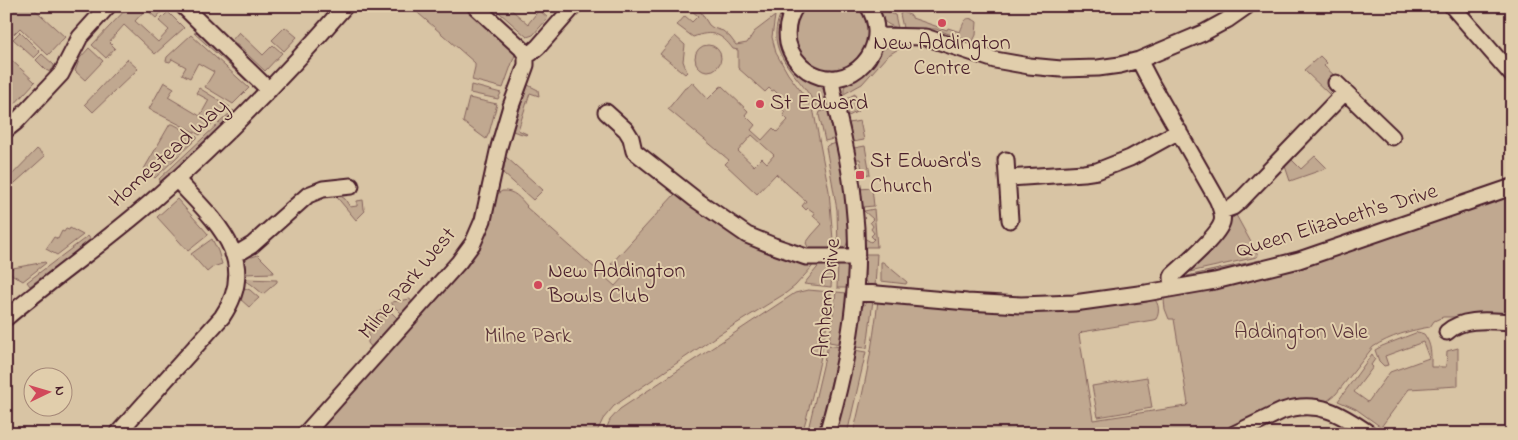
<svg xmlns="http://www.w3.org/2000/svg" width="1518" height="440" font-family="'Indie Flower',sans-serif">
	<rect width="100%" height="100%" fill="#d8c4a4"/>
	<filter id="ink" filterUnits="userSpaceOnUse"><feTurbulence type="fractalNoise" baseFrequency=".02" numOctaves="2"/><feDisplacementMap in="SourceGraphic" scale="10" xChannelSelector="R" yChannelSelector="G"/><feConvolveMatrix kernelMatrix="1 2 1 2 8 2 1 2 1" color-interpolation-filters="sRGB"/></filter>
	<g filter="url(#ink)">
		<path fill="#c0a890" stroke="#85645e" fill-rule="evenodd" d="M11,6H31L65,37L48,55L20,28L11,37L6,33V11Z
			M129,6H161L164,9L156,18L146,9L135,21L158,42L169,30L159,21L168,12L184,28L155,54L124,25L109,42L115,48L106,58L92,45Z
			M410,6H466L516,52L503,88L472,80L475,67V63Z
			M492,6H507L528,24L539,10L548,18L533,35L527,37Z
			M692,6H697L709,25L713,28L723,31L730,37L736,45L747,43L754,32L775,16L772,37L776,53L788,74L806,98L814,113L829,191L833,240V247L832,249H809L806,243L812,235L822,224L813,216L815,213L808,208L806,210L802,206L806,201L776,174L757,194L725,164L729,160L668,109L685,88H687L692,82L708,99L720,87L722,86L748,111L745,115L755,125L751,130L762,140L773,128L777,132L788,120L783,115L785,112L779,107L778,108H777L782,101L779,98L780,96L774,90L772,91L769,88L765,92L738,68V50L733,49C721,33 712,30 693,37L677,25L685,16L692,22L698,16L691,10ZM752,135L774,155L767,163L762,158L754,166L738,151Z
			M808,6H860L862,8C864,14 869,20 869,26C872,48 848,74 826,71C817,69 812,65 806,60C798,54 794,45 794,36C793,23 798,14 808,6Z
			M877,6H884L889,13L895,15L898,28C886,25 879,19 877,6Z
			M903,12L912,16V18L947,30L948,28L960,32C964,23 965,13 977,22L976,35L973,41L970,42L936,29H906L903,28L900,14Z
			M781,13L782,25L817,82C824,89 827,96 829,104L817,110C805,76 761,57 781,13Z
			M285,27L297,37L284,51L272,40Z
			M20,32L40,52L34,58L13,39Z
			M198,32L200,33L253,83L251,85L194,33Z
			M239,32L263,55L273,45L282,53L265,71L232,40Z
			M191,35L249,88L233,104L205,87L214,72L198,63L190,78L182,74L186,67L172,59L170,62L166,61L167,57Z
			M675,36L685,45L683,61L687,72L685,74L660,54Z
			M695 58a13 13 0 1 1 26 0a13 13 0 1 1-26 0Z
			M900,45V48L887,56L862,84L844,94V88L847,81L883,49L889,46Z
			M89,48L103,61L85,80L75,71L80,58Z
			M42,54L54,65V67L50,72L46,70L36,60Z
			M6,55L35,82L12,107L6,102Z
			M1320,56L1327,63L1324,66L1336,77L1328,85L1331,89L1330,95L1304,70Z
			M127,59L138,69L93,112L85,104Z
			M164,82L174,88L168,97L200,116L209,100L196,93L199,88L230,107L200,135L149,109Z
			M471,85L501,93L498,99L470,93Z
			M528,85L538,90L539,96L530,93L518,130L527,134L526,135L512,131Z
			M855,94L858,111L847,117L845,106L849,105V97Z
			M469,98L497,104L489,133L486,139L463,122Z
			M830,109L837,138L825,141L819,115L820,112Z
			M233,110L236,113L161,182L159,179Z
			M860,121L864,140L853,142L849,123Z
			M170,124H173L197,137V138L155,178L144,169Z
			M838,143C841,164 855,228 846,246L843,248H838L837,210L826,147L828,145Z
			M865,146L870,174L863,175L860,159H856L854,148Z
			M37,149L45,156L6,191V181Z
			M1315,156L1327,168L1290,181L1284,163L1290,158L1301,169Z
			M506,157L543,190L533,200L503,173Z
			M872,188L874,206L863,207L860,189Z
			M502,191C514,190 520,198 527,206L526,207L615,286L624,276L611,264L675,194L812,264V267L795,286L786,293L715,337L614,406L603,419L596,434H312L428,303L496,195Z
			M335,192L345,199L350,207L357,206V201L363,200L364,209L365,211L356,220L335,195Z
			M1512,194V317H1443L1434,321L1430,327C1411,330 1390,336 1373,347L1336,394L1326,402L1278,408L1223,434H853C864,390 873,346 878,300L1154,299C1159,303 1160,313 1156,319L1153,320L1082,332L1079,335L1093,420L1186,406L1188,404L1174,319H1169L1165,309L1164,300L1167,296Z
			M177,199L208,234V235L188,251L157,217Z
			M874,209L877,247H865L864,238L871,242L874,239L871,236L874,233L871,229L873,226L870,222L873,219L864,211Z
			M1236,215L1258,255L1257,257L1185,273L1230,216L1233,218Z
			M70,228L83,235L57,255L46,249L54,237L58,239L62,231L64,232L66,229L69,230Z
			M88,236L91,240L30,286L27,282Z
			M212,239L218,251L222,264L213,267L207,272L191,254Z
			M865,254H877L875,287L869,286L865,281Z
			M245,255L252,257L258,255L273,270L274,273L245,274L242,273V258Z
			M1260,260L1261,263L1193,278L1187,276Z
			M45,262L46,263L23,281L8,272L9,270L13,268Z
			M833,262L831,287L804,284L821,263Z
			M838,262C852,265 849,277 848,288H837Z
			M881,262H883L907,282L906,284L881,281Z
			M243,279L277,280V282L263,294L251,284L243,280Z
			M242,287L250,290L259,298L249,307L239,298Z
			M808,290L831,292C826,340 815,387 802,434H604L610,420L620,409L795,293Z
			M836,292L847,293L840,344L829,342Z
			M410,299L413,304L403,315L392,304V302Z
			M873,300L867,348L855,347L861,309L867,301Z
			M383,309L389,310L399,320L373,349L368,343C368,329 370,317 383,309Z
			M1418,332L1424,334C1432,345 1431,354 1431,367H1446L1447,351L1458,348V386L1409,389L1381,427L1356,409L1338,401L1372,354L1375,359L1371,365L1373,367L1354,392L1368,402L1390,372L1429,358L1423,342L1385,356L1388,365L1384,366L1379,361L1375,350L1382,346Z
			M828,345L840,347L818,434H807Z
			M854,350L866,352L847,434H835Z
			M1147,377L1152,408L1098,417L1092,386Z"/>
		<g fill="none" stroke-linecap="round" stroke-linejoin="round">
			<g stroke="#4a1f2b" stroke-width="19">
				<path id="minor" d="M183,6L269,90
					M475,6L521,48L526,55L531,53L538,47L574,6
					M796,6C788,17 786,31 788,43C791,55 798,64 808,71C849,97 895,47 868,6
					M1452,6L1512,75
					M876,36L925,37L995,60L1029,66L1061,69L1098,68L1120,65L1139,60L1203,33L1227,20L1247,6
					M1139,60L1152,85L1217,199C1220,206 1224,214 1222,222C1218,236 1185,264 1173,275L1172,277L1173,288
					M1336,83L1392,137
					M606,112L626,130L631,138L634,151L695,199L747,235L774,246L806,257H857
					M6,130L16,122L61,74L80,37L108,6
					M1006,160L1010,220
					M1008,178L1084,173L1097,171L1130,158L1179,131
					M1222,211L1233,207L1239,202L1345,92
					M233,254L242,251L252,245L308,195L323,189L351,186
					M855,292L967,302L1021,305L1074,303L1146,293L1215,281L1299,260L1512,187
					M6,318C53,278 104,243 151,202C221,141 285,76 345,6
					M1447,332C1463,317 1491,321 1512,322
					M117,434L222,317C262,259 213,219 176,179
					M305,434L459,262L473,243L483,220L499,147L511,106L526,65V55
					M827,434C848,360 863,281 854,205C852,182 848,159 843,137C839,118 833,98 831,78
					M1234,434L1282,411C1318,399 1341,414 1370,434"/>
			</g>
			<use href="#minor" stroke="#e1ceac" stroke-width="15"/>
		</g>
	</g>
	<g fill="#d1495b" stroke="#e1ceac" stroke-width="2">
		<circle cx="942" cy="23" r="5"/>
		<circle cx="760" cy="104" r="5"/>
		<rect x="855" y="170" width="10" height="10" rx="2.5"/>
		<circle cx="538" cy="285" r="5"/>
	</g>
	<g text-anchor="middle" dominant-baseline="central" stroke-width="4" stroke-linejoin="round" paint-order="stroke">
		<g font-size="22" fill="#4a1f2b" stroke="#e1ceac" text-anchor="start">
			<text x="942" y="44" text-anchor="middle">New Addington<tspan x="942" dy="25">Centre</tspan></text>
			<text x="770" y="104">St Edward</text>
			<text x="870" y="162">St Edward's<tspan x="870" dy="25">Church</tspan></text>
			<text x="548" y="272">New Addington<tspan x="548" dy="25">Bowls Club</tspan></text>
		</g>
		<g font-size="22" fill="#4a1f2b" stroke="#e1ceac">
			<text transform="translate(169 154) rotate(-42)">Homestead Way</text>
			<text transform="translate(1337 222) rotate(-17)">Queen Elizabeth's Drive</text>
			<text transform="translate(408 284) rotate(-50)">Milne Park West</text>
			<text transform="translate(828 298) rotate(-84)">Arnhem Drive</text>
		</g>
		<g font-size="22" fill="#5c343a" stroke="#e1ceac">
			<text x="1301" y="333">Addington Vale</text>
			<text x="528" y="337">Milne Park</text>
		</g>
	</g>
	<rect width="1518" height="440" fill="none" stroke="#e1ceac" stroke-width="25"/>
	<rect x="12" y="12" width="1493" height="415" fill="none" stroke="#4a1f2b" stroke-width="2" filter="url(#ink)"/>
	<g transform="translate(48 392) rotate(85)"><circle r="24" fill="#e1ceac" stroke="#a58878"/>
	<path d="M0-4L9 19L0 12L-9 19Z" fill="#d1495b"/>
	<text y="-8" font-size="14" font-weight="bold" text-anchor="middle" fill="#4a1f2b">N</text>
	</g>
</svg>
